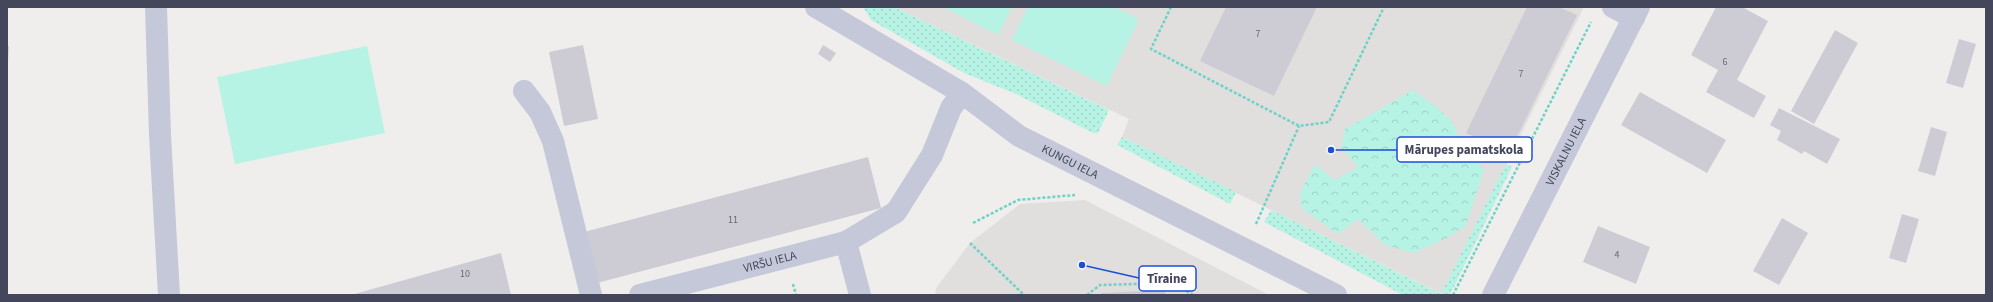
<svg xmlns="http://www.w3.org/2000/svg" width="1993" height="302" font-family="'Source Sans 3',sans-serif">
	<defs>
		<pattern id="grass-dots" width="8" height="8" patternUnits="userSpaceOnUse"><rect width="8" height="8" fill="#b6f3e4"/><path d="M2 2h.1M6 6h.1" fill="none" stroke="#9ed2c6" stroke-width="1.8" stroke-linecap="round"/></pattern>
		<pattern id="forest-crowns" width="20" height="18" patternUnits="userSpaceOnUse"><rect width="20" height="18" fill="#b6f3e4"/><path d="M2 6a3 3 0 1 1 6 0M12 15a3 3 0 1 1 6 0" fill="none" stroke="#9ed2c6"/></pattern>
	</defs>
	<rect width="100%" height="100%" fill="#f0eeec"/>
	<path fill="#e1dede" d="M894,7H1584L1442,294L1122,137L1129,119Z
		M1085,200L1269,295H935L936,288L970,243L1020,204Z"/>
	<path fill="url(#grass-dots)" d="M863,7H894L1109,110L1098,133H1093L1016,94L964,73L871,20Z
		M1122,137L1236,192L1230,204L1117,145Z
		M1506,164L1512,167L1450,295H1403L1264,222L1271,210L1441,294Z"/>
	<path fill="url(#forest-crowns)" d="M1413,90L1439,109L1452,122L1466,151L1484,169L1466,226L1447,238L1413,253L1385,245L1358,219L1338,234L1301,208L1300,193L1315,164L1335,180L1358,167L1341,147L1345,129Z"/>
	<path fill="#b6f3e4" d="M943,7H1012L998,35Z
		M1028,7H1114L1139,19L1107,86L1012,40Z
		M367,46L385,133L235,164L217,77Z"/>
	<path fill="#cdccd5" d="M1226,7H1317L1274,96L1200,61Z
		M1527,7H1559L1577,15L1509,153L1466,133Z
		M1716,7H1742L1768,21L1737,80L1766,96L1754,118L1706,92L1718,70L1691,55Z
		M1835,30L1858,43L1814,124L1791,111Z
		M1959,39L1976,44L1963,88L1946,83Z
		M583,45L598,119L564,126L549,52Z
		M823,45L836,53L830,62L818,54Z
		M7,46H9L8,63H7Z
		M1640,92L1726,140L1707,173L1621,125Z
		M1779,108L1840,139L1827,164L1804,151L1802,154L1777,140L1781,131L1770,125Z
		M1931,127L1947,132L1935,176L1918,171Z
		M868,157L881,208L597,283L584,232Z
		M1902,214L1919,219L1906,263L1889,258Z
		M1782,218L1808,233L1779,285L1753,271Z
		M1598,226L1650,247L1636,284L1583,262Z
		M501,253L511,295H351Z
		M1165,290L1166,295H1101V293Z"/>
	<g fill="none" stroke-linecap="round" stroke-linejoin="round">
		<path stroke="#6bd3c6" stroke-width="2.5" stroke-dasharray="3 2" stroke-linecap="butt" d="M1171,7L1151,49L1299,126L1329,122L1384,7
			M973,223L1018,200L1075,195
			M1256,224L1299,126
			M970,243L1024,295
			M793,284L796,295
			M1087,295L1100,285L1172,283L1193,295
			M1453,295L1591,22"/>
		<g stroke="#c5c8d9" stroke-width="22">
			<path d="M156,7L160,135L169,295"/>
			<path id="s1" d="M816,7L962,93L1019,136L1336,295"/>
			<path d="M1613,7L1634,18"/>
			<path d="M524,91L540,112L553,141L591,295"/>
			<path d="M846,242L896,212L932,155L951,108L962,93"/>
			<path id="s2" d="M640,295L846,242L860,295"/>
			<path id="s3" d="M1493,295L1639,7"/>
		</g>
	</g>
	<g text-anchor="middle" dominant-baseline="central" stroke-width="4" stroke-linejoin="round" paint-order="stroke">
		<g font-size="10" fill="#66687a">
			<text x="1258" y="34">7</text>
			<text x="1725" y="62">6</text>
			<text x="1521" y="74">7</text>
			<text x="733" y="220">11</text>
			<text x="1617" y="255">4</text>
			<text x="465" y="274">10</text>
		</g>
		<g font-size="12" fill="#44475c" stroke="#fff">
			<text stroke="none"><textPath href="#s3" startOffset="161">VISKALNU IELA</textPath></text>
			<text stroke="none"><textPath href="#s1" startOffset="298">KUNGU IELA</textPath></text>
			<text stroke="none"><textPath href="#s2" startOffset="134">VIRŠU IELA</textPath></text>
		</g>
	</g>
	<path fill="none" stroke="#1d4ed8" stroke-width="1.5" d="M1331 150L1397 150M1082 265L1139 278"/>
	<g fill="#1d4ed8" stroke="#fff" stroke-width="1.5">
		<circle cx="1331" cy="150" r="4"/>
		<circle cx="1082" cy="265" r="4"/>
	</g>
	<g fill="#fff" stroke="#1d4ed8" stroke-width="1.5">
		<rect x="1397" y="137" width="135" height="25" rx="4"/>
		<rect x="1139" y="266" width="57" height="25" rx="4"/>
	</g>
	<g font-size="13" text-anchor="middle" font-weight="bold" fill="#44475c">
		<text x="1464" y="154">Mārupes pamatskola</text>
		<text x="1167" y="283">Tīraine</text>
	</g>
	<rect width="1993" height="302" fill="none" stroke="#44475c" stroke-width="16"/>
</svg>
